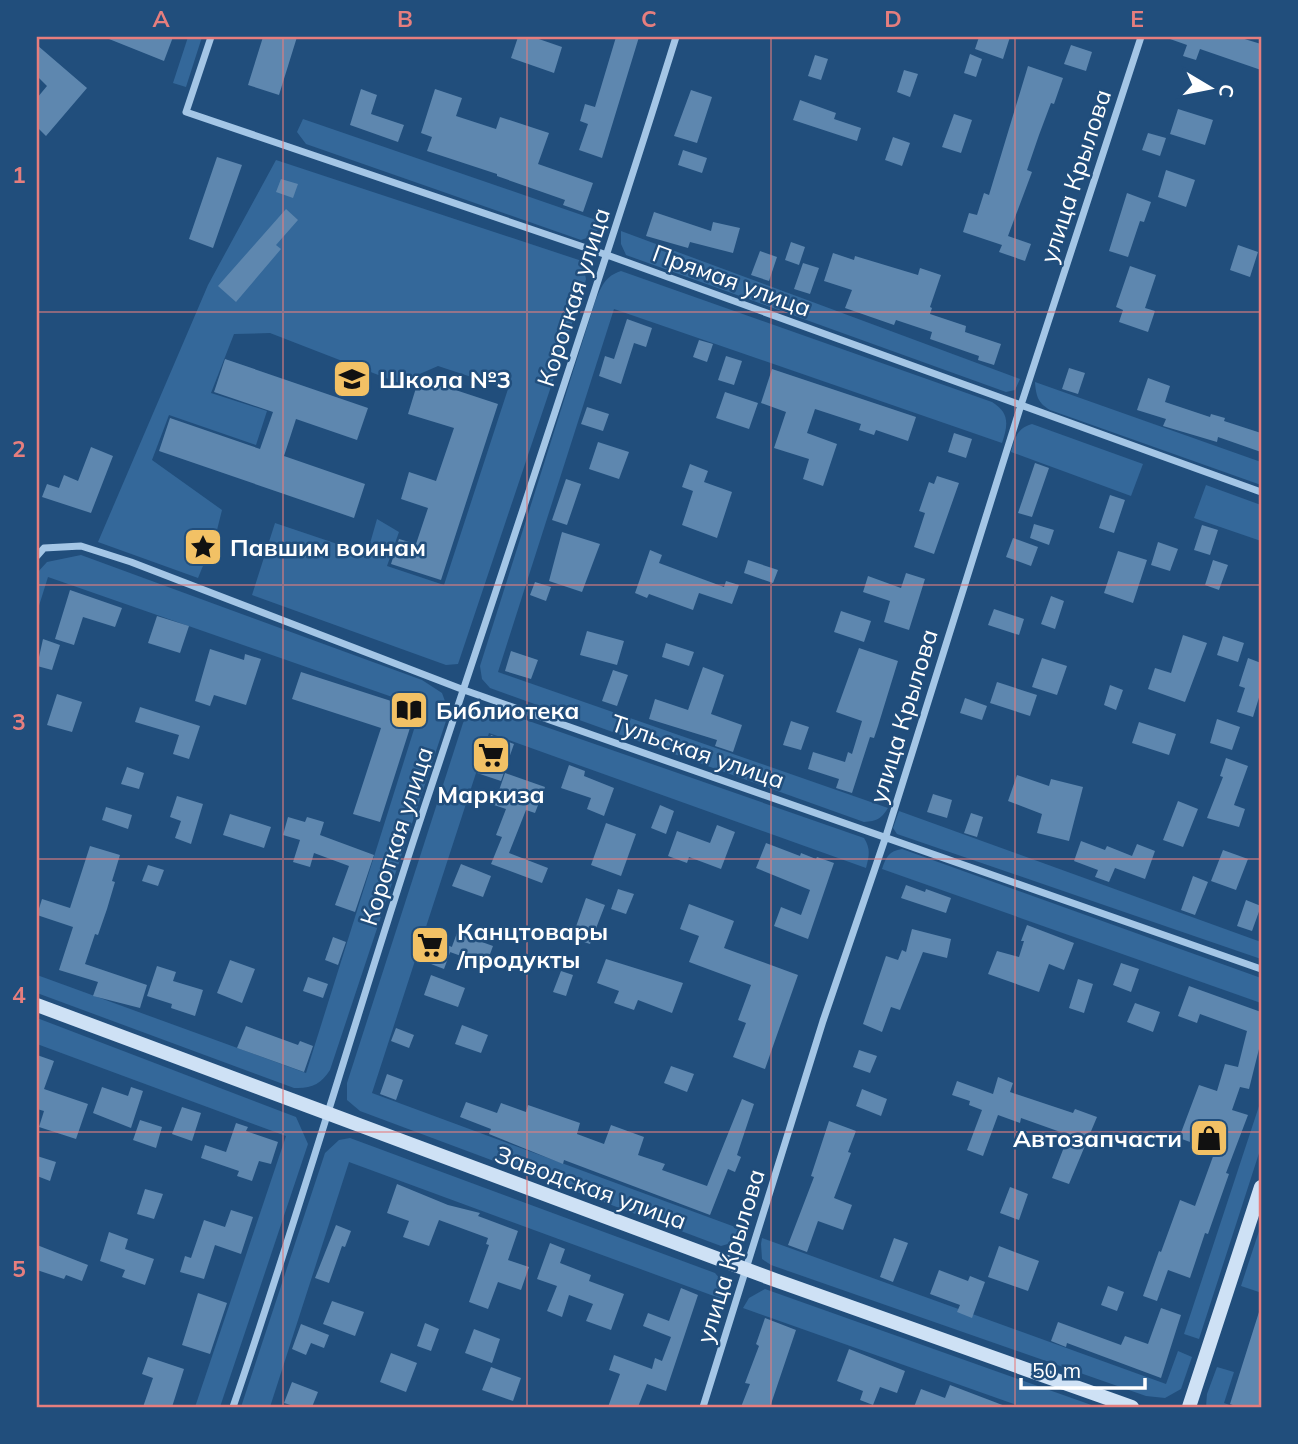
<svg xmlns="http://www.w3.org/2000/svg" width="1298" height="1444" font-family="Mulish,sans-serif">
	<rect width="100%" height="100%" fill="#214e7c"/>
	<path fill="#34689a" d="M188,37H202L186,87L173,83Z
		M303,119L602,222L595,235L581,240L306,144L297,132Z
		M276,160L582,261L586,279L583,291L458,664L446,665L252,595L275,523L367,554L377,519L399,532L387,566L444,585L508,389L438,366L399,383L270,333L234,334L211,393L267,411L256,445L169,415L152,460L222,510L216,534L198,578L98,542L208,285Z
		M621,231L1020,379L1015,390L1006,392L626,255L621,244Z
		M621,271L992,402C1010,413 1008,425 1002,443L614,309L498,672L888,808C881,819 877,821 864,822L490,688L482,679L480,666L595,302C601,287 605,276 621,271Z
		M1035,382L1261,462V485L1050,410C1038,403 1036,396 1035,382Z
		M1032,424L1143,464L1131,496L1011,452C1015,438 1017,428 1032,424Z
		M1206,485L1261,505V541L1194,518Z
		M81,555L422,680L442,693L449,712L330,1070C321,1084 311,1089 294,1088L37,993V975L306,1073L421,707L48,577L37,612V573L47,562Z
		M480,708L500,711L864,838C871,849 869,856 866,868L489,733L372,1093L746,1231L738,1241L721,1246L360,1111L347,1100V1083L463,723L466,717Z
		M899,811L1261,942V959L897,834L893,828Z
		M902,849L1261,978V1003L882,869C886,857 889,851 902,849Z
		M37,1018L296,1117L308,1144L220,1407H195L286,1136L37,1044Z
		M1261,1100V1147L1199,1339L1184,1334Z
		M350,1138L715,1273L721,1280L722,1299L349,1162L270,1407H241L325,1153L339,1140Z
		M1261,1225V1286L1259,1292L1241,1286Z
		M762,1238L1166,1384L1178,1351L1192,1357L1181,1389L1165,1398L1146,1396L771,1265L762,1259L761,1244Z
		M765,1289L1097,1407H1022L743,1308L749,1298Z
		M1217,1367L1234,1372L1224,1403L1235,1407H1206L1207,1394Z"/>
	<path fill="#5e87af" d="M104,37H173L164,61Z
		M263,37H297L279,95L248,85Z
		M518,37H533L562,47L554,73L511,58Z
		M616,37H639L602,158L579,150L588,124L580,121L585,104L595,107Z
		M979,37H1010L1003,59L975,49Z
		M1171,37H1238L1261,44V70L1200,49L1196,60L1183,56L1187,45L1170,39Z
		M37,45L87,88L46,136L37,127V98L47,86L37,76Z
		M1071,45L1092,52L1086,71L1064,64Z
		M970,54L982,59L976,77L964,73Z
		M815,55L828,59L821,80L808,76Z
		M1028,66L1063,78L1054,104L1051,103L1039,135L1027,170L1032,172L1008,236L1031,244L1025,261L999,252L1002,245L963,232L969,213L977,215L984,193L989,195Z
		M904,70L918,74L910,97L897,92Z
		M361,89L377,95L371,114L404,125L398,142L350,125Z
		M435,89L462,98L456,116L496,129L500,117L549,133L538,164L593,183L583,212L563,205L565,200L497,176V174L427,151L432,137L421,133Z
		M691,90L712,97L697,143L674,136Z
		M800,100L836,113L834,119L861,128L857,141L793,120Z
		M1178,109L1213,120L1205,145L1170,134Z
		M954,114L972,120L961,153L942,147Z
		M1148,133L1166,138L1160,156L1142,150Z
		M893,137L910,143L902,166L885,160Z
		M683,150L707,158L702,173L678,165Z
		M217,157L242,165L213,248L189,239Z
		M1166,170L1195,180L1186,207L1158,197Z
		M281,179L298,184L293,198L276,192Z
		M1127,193L1151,202L1144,222L1140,221L1128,257L1109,251Z
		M286,209L298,220L276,245L281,249L236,302L218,286Z
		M654,212L711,231L713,222L740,228L733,253L690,242L688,248L646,236Z
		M791,242L805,247L799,265L785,260Z
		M1238,245L1258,252L1250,277L1230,270Z
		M760,251L777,257L769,281L751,275Z
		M833,253L854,260L855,256L918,275L920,268L941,275L930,307L932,308L930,314L966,326L965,332L1001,344L994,365L978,360L979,356L930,339L932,332L896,320L894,325L845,308L852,290L824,281Z
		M803,263L819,268L810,294L794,289Z
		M1130,266L1156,275L1145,308L1155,311L1148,332L1119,322L1123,310L1116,307Z
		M627,319L652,328L646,347L634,343L621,384L599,376L605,356L614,359Z
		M699,340L713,344L707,362L693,357Z
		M726,356L742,361L734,385L718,380Z
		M225,359L368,408L357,440L296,419L284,456L365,484L354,518L159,451L170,418L260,449L273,412L214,392Z
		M1069,368L1085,373L1078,394L1062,389Z
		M772,369L916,417L908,441L876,430L874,435L859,430L861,424L815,409L807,433L837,444L823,486L803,479L809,459L774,448L786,412L761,403Z
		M419,378L498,404L441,580L391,564L399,539L416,544L428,508L401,499L409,472L436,481L454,428L408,414Z
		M1148,378L1170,386L1165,402L1210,417L1211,414L1225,418L1224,421L1261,433V452L1218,437L1217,442L1163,426L1166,419L1137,410Z
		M725,392L758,403L749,429L716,418Z
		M587,407L609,414L603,431L581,424Z
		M954,433L972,439L966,458L948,452Z
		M598,442L629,452L619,479L589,469Z
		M91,447L113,456L91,513L42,497L47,484L59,488L64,475L78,481Z
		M1035,463L1049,468L1032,517L1018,513Z
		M690,464L708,471L704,482L732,492L717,538L682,525L693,491L682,487Z
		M937,476L959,483L934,554L914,547L925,513L919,511L929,482L934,484Z
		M566,479L581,484L567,525L552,520Z
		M1110,495L1125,500L1114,533L1099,528Z
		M1034,524L1054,530L1049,545L1030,538Z
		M1202,525L1218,530L1210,555L1194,550Z
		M562,532L600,544L582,592L549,581Z
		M1013,538L1038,547L1031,566L1006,557Z
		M1158,542L1178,549L1170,571L1151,565Z
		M650,550L662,555L659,563L724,587L726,581L739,585L732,604L699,593L693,610L649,594L647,598L635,593Z
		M1118,551L1147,560L1133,603L1104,593Z
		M748,560L778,570L773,583L744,573Z
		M1213,560L1228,565L1219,590L1205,585Z
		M906,573L925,579L909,630L884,622L890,601L863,592L868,576L901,588Z
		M535,582L551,587L546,601L530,595Z
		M70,590L122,608L115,627L83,617L74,645L55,639Z
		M1051,596L1064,601L1055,629L1041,624Z
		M994,609L1024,619L1019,635L988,625Z
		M841,611L871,621L864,642L834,632Z
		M157,616L189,626L180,653L148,643Z
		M587,631L624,641L617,665L580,655Z
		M1183,635L1207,643L1185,702L1148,689L1155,668L1171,673Z
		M1223,636L1244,643L1238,662L1217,655Z
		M43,639L60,645L52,670L37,666Z
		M666,643L694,652L689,666L662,657Z
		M859,648L898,661L878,726L874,738L870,737L852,793L836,788L839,779L808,769L813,752L845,762L848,752L852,754L862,721L836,712Z
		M210,649L244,660L245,654L261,659L246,705L214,695L210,706L195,701Z
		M511,651L538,660L531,679L505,671Z
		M1042,658L1067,666L1057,695L1032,687Z
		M1248,658L1261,663V691L1253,717L1237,712L1245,688L1239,686Z
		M703,667L724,675L711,714L742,725L733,752L715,746L717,740L649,719L655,699L688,710Z
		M613,670L628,675L617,706L602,701Z
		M301,672L416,709L380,822L353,814L381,728L292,699Z
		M997,682L1037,695L1030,716L990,703Z
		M1110,685L1123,690L1116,710L1104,705Z
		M57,694L82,702L72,732L47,725Z
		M965,698L987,706L982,720L960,713Z
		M140,707L200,726L189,759L173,754L179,735L135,722Z
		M1217,719L1240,727L1232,750L1210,743Z
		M791,721L809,727L801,750L783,745Z
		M1139,722L1176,734L1169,755L1132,743Z
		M491,735L514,744L501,781L477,773Z
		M1226,758L1248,766L1234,805L1245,809L1239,827L1207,818L1223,777L1220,776Z
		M569,765L585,771L584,776L614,788L604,816L587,809L591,798L561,788Z
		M127,767L144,773L139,789L121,784Z
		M505,773L545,787L535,813L526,810L509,853L548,868L542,883L491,864L502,837L496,835L506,809L494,805Z
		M1017,775L1049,786L1051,779L1083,787L1069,841L1037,833L1042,814L1008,801Z
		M933,794L952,800L947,818L927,812Z
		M177,796L203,804L191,844L175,838L181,821L170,817Z
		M1178,801L1198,809L1183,847L1163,840Z
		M660,805L674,811L666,834L651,828Z
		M106,807L132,815L128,829L102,820Z
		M971,813L983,817L977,837L964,833Z
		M230,814L271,827L264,848L223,835Z
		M288,817L305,822L307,817L324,822L320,835L374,855L355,912L335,905L349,866L314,853L310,867L293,862L300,840L283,835Z
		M606,823L636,834L621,876L591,865Z
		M717,825L735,832L721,869L689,857L687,863L668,856L677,831L710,843Z
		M1081,841L1105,850L1107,846L1132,856L1137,844L1155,851L1145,879L1115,868L1109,882L1095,877L1098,870L1074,861Z
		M766,843L800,856L801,853L816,859L817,857L834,863L808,939L774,926L781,907L801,915L810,890L756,868Z
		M90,846L120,855L112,881L115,882L107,909L98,935L95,934L85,964L147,985L140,1008L93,996L98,982L59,970L73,927L37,915L42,899L70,908Z
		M1223,850L1248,859L1236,890L1211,881Z
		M461,864L491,876L483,897L452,886Z
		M148,865L164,870L158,886L142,881Z
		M1193,876L1208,882L1195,915L1181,910Z
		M906,885L925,892L926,889L951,898L946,913L901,898Z
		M618,889L634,894L626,914L611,909Z
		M586,898L605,905L590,944L572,938Z
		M1246,900L1261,906L1252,931L1237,926Z
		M689,904L734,921L724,948L798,975L765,1069L733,1057L746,1023L738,1020L751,985L689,962L699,936L680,929Z
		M1027,925L1074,943L1064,970L1049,964L1039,992L988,974L997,951L1019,957L1024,941H1021Z
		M912,929L951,939L947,958L923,952L900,1010L891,1007L882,1032L863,1024L886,956L898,960L902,950L906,952Z
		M457,933L493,946L486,965L450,952Z
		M333,937L346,942L338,965L325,960Z
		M439,942L452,947L444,969L431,964Z
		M606,959L683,983L672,1013L638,1000L634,1010L614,1003L619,991L597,983Z
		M230,960L255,969L242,1003L217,993Z
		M1121,963L1139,969L1131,992L1113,985Z
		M157,966L176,972L173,981L203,990L195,1016L171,1008L172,1004L147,996Z
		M561,971L573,975L566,996L553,992Z
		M431,975L465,988L458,1007L424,995Z
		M308,977L328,984L323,998L303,991Z
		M1078,979L1093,984L1084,1013L1069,1008Z
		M1189,986L1261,1012V1050L1259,1049L1249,1089L1240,1087L1232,1110L1248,1115L1226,1173L1229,1174L1208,1234L1205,1233L1190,1278L1168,1270L1157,1301L1143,1296L1159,1251L1161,1252L1180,1200L1195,1206L1215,1151L1179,1138L1199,1085L1217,1091L1225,1064L1238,1067L1247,1031L1200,1014L1197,1023L1178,1016Z
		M1135,1003L1160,1012L1153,1032L1127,1022Z
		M462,1025L488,1035L481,1053L455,1044Z
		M246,1026L298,1045L300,1041L313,1046L304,1072L237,1048Z
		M396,1028L414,1035L409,1048L391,1041Z
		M859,1050L877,1056L870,1073L853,1067Z
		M37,1055L54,1061L44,1089L88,1104L76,1139L39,1127L44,1111L37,1109Z
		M671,1066L694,1074L687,1092L664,1083Z
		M387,1074L403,1080L396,1100L380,1094Z
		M998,1077L1013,1083L1010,1092L1073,1113L1075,1109L1097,1117L1069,1184L1052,1178L1066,1142L1063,1141L1066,1134L1021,1118L1020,1123L998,1115L983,1156L967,1150L982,1110L969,1105L970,1101L952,1095L957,1081L993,1094Z
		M102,1087L128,1096L131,1087L143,1091L131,1128L93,1113Z
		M862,1089L887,1099L881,1116L856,1106Z
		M742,1099L754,1104L737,1155L741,1157L735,1172L728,1169L710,1215L564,1160L563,1164L489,1134L491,1129L460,1117L466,1102L497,1113L501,1103L526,1112L528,1105L580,1123L577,1134L604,1144L611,1125L644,1137L638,1155L665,1164L662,1170L707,1186Z
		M182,1107L201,1113L192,1141L172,1134Z
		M140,1120L162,1127L156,1148L133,1140Z
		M829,1121L856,1131L848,1152L851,1153L834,1198L852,1205L843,1230L818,1221L807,1252L788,1245L814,1177L811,1176Z
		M236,1123L248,1127L246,1131L278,1142L271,1164L259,1161L252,1181L237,1176L239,1171L201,1158L205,1145L226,1152Z
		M37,1156L56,1162L50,1181L37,1176Z
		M397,1184L448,1205L480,1213L478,1216L518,1231L508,1260L529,1267L521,1290L498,1282L488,1309L469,1302L489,1245L486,1244L488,1238L439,1220L429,1246L403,1237L409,1221L387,1213Z
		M1010,1187L1028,1194L1019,1220L1000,1213Z
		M145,1189L163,1194L154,1219L137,1214Z
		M231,1210L253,1217L241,1254L215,1245L204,1279L180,1272L185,1256L191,1258L204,1220L225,1227Z
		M336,1225L351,1231L345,1247L342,1246L329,1283L315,1278Z
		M109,1232L128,1239L125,1249L154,1259L145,1285L122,1277L125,1270L100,1261Z
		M894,1238L908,1243L893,1282L880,1277Z
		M550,1243L565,1249L560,1263L591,1275L589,1281L624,1294L611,1330L586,1321L593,1304L569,1295L562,1317L547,1311L557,1286L537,1279Z
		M37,1245L88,1265L82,1281L66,1275L64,1279L37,1270Z
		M999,1246L1039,1261L1028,1291L988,1277Z
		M939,1270L968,1281L970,1276L985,1282L972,1318L957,1312L960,1305L930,1294Z
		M1108,1286L1124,1292L1117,1311L1101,1305Z
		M681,1288L698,1295L666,1391L647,1384L638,1407H608L620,1374L609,1370L614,1355L652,1369L655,1358L662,1361L671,1337L643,1326L648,1313L669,1321Z
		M198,1293L227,1303L210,1354L182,1345Z
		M332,1301L364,1312L355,1336L323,1324Z
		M1161,1308L1181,1315L1161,1378L1067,1343L1066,1347L1051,1341L1058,1322L1121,1345L1125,1336L1148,1344Z
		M1259,1312L1261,1313V1407H1238L1230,1404Z
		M765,1318L796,1330L770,1407H741L750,1384L745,1383L759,1346L756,1344Z
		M425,1323L439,1329L431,1351L417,1346Z
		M301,1324L329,1335L324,1348L311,1343L306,1355L292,1349Z
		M474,1329L500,1339L492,1363L465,1353Z
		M849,1349L905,1371L897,1393L880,1387L873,1405L860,1400L863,1391L837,1381Z
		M391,1353L417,1363L406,1392L380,1382Z
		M148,1357L184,1369L172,1407H143L153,1378L142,1374Z
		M491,1367L521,1378L513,1401L482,1390Z
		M292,1382L318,1392L312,1407H297L284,1403Z
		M950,1385L1005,1406V1407H914L921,1389L945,1398Z"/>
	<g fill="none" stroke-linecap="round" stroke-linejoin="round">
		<path stroke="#a4c6e6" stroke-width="7" d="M211,37L186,112L607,255L1261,492
			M37,556L44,548L81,546L131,562L464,690L1261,969
			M233,1407C297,1220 352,1030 413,842C501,574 592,306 676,37
			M703,1407L823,1021L886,836L1021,405L1141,37"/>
		<path stroke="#cee1f5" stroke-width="14" d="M37,1005L775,1280L1132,1407
			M1189,1407L1261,1187"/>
	</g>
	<path fill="none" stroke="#e67e7e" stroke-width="2" stroke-opacity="0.55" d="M283,37V1407M527,37V1407M771,37V1407M1015,37V1407M37,312H1261M37,585H1261M37,859H1261M37,1132H1261"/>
	<defs>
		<g id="school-square" transform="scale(2.0125)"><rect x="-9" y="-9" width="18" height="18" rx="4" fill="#f2c165" stroke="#214e7c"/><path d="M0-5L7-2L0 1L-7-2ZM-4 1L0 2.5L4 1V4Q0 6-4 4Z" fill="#111"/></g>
		<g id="sight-square" transform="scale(2.0125)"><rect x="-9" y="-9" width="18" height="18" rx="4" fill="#f2c165" stroke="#214e7c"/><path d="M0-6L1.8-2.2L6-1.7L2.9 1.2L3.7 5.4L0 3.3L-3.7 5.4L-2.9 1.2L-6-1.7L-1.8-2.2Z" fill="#111"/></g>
		<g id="library-square" transform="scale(2.0125)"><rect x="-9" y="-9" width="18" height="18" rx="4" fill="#f2c165" stroke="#214e7c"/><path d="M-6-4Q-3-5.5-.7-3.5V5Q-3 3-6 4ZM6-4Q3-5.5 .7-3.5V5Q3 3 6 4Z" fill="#111"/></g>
		<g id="supermarket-square" transform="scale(2.0125)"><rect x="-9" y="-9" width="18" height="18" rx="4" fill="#f2c165" stroke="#214e7c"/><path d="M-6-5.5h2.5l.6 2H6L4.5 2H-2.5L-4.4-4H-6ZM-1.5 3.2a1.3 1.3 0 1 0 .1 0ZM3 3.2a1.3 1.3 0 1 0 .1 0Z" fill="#111"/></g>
		<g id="shop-square" transform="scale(2.0125)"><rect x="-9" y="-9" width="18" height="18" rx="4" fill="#f2c165" stroke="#214e7c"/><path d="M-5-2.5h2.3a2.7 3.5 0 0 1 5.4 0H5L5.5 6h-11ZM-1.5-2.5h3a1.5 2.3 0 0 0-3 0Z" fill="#111"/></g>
	</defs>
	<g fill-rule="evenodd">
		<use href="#school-square" x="352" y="379"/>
		<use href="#sight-square" x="203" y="547"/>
		<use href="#library-square" x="409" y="710"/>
		<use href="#supermarket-square" x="491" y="755"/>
		<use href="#supermarket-square" x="430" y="945"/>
		<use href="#shop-square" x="1209" y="1138"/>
	</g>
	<g text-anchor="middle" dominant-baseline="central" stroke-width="5" stroke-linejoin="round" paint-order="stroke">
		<g font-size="24" fill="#fff" stroke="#214e7c">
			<text transform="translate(1075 176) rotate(-72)">улица Крылова</text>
			<text transform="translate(732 280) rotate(20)">Прямая улица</text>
			<text transform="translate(573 297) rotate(-72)">Короткая улица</text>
			<text transform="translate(903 716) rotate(-73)">улица Крылова</text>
			<text transform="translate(698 751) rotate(19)">Тульская улица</text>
			<text transform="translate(396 836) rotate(-72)">Короткая улица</text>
			<text transform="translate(591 1187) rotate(20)">Заводская улица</text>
			<text transform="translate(730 1256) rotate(-73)">улица Крылова</text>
		</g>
		<g font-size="24" font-weight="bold" fill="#fff" stroke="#214e7c" text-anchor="start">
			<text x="379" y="379">Школа №3</text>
			<text x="230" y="547">Павшим воинам</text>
			<text x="436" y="710">Библиотека</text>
			<text x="491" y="794" text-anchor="middle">Маркиза</text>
			<text x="457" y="931">Канцтовары<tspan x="457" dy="28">/продукты</tspan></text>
			<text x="1182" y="1138" text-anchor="end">Автозапчасти</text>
		</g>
	</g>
	<rect width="1298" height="1444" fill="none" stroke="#214e7c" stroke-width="77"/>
	<g transform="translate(1210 88) rotate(100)" stroke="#214e7c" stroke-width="5" paint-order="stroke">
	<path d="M0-5L12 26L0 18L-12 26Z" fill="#ffffff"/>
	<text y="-10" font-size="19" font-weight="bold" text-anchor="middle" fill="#ffffff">С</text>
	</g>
	<path d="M1021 1378v10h124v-10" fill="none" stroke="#ffffff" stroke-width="3.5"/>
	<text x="1032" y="1378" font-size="21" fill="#ffffff" stroke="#214e7c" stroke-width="5" paint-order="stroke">50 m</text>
	<rect x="38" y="38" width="1222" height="1368" fill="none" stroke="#e67e7e" stroke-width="2.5"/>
	<g font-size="23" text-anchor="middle" font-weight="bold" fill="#e67e7e">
		<text x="161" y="27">A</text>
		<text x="405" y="27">B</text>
		<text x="649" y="27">C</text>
		<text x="893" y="27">D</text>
		<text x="1137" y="27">E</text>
		<text x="19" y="183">1</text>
		<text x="19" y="457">2</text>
		<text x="19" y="730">3</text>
		<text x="19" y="1003">4</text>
		<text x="19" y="1277">5</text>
	</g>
</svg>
